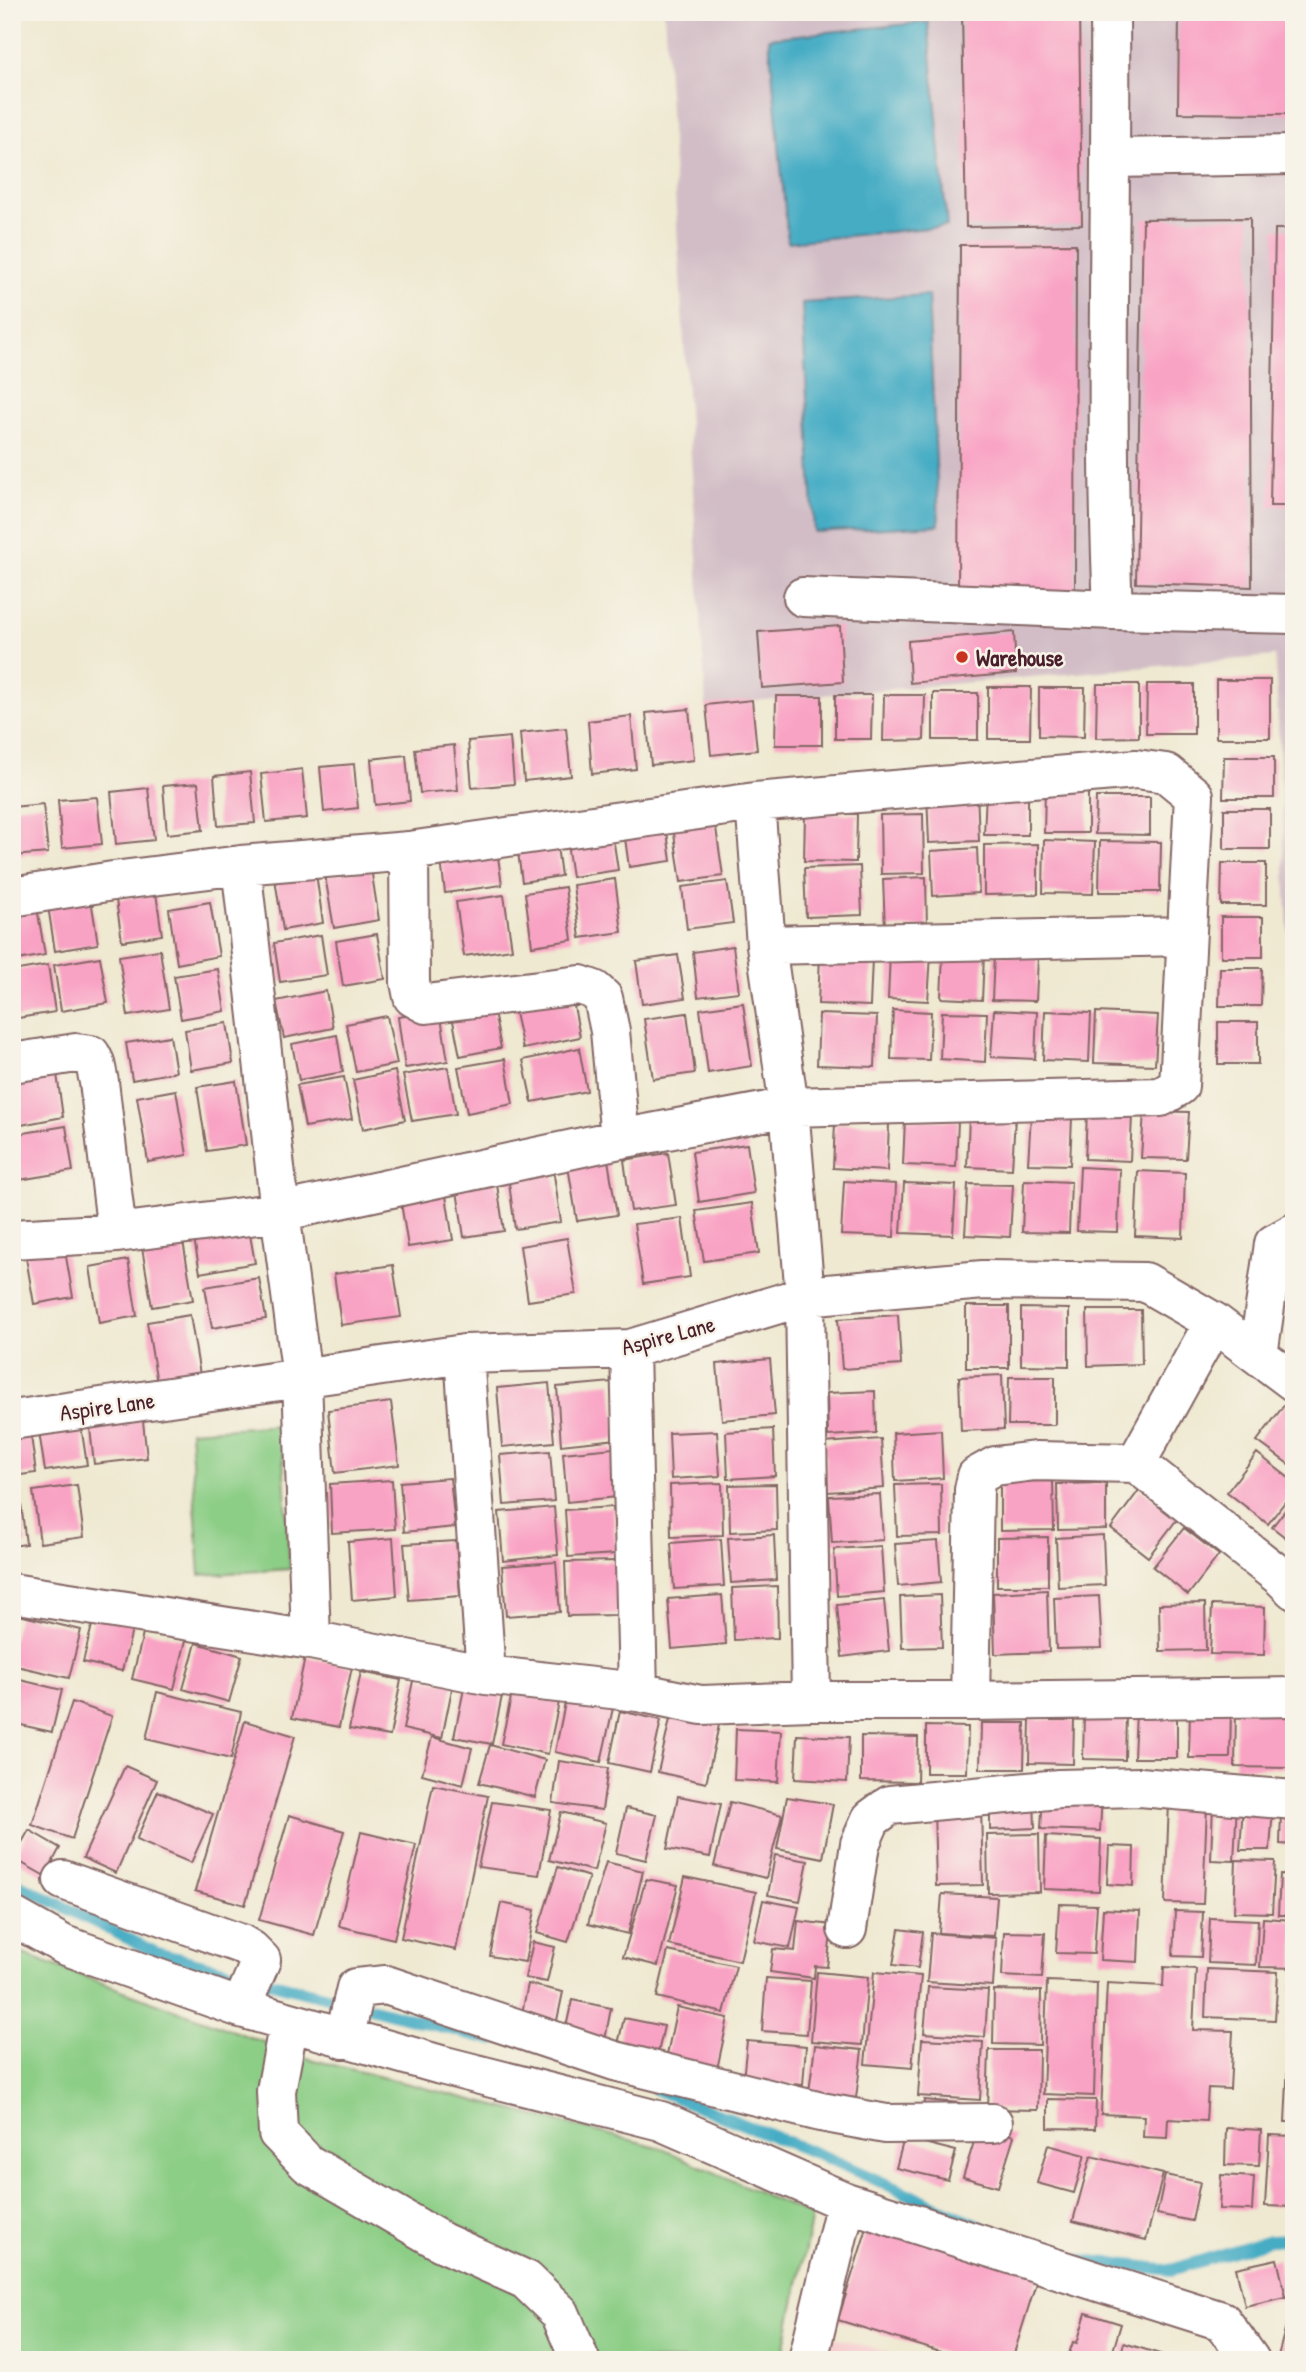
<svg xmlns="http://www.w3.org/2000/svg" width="1306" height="2372" font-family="'Patrick Hand',sans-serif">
	<rect width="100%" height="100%" fill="#f7f3e8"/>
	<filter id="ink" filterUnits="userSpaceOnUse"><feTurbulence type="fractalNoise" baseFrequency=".0143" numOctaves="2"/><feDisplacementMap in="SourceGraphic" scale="14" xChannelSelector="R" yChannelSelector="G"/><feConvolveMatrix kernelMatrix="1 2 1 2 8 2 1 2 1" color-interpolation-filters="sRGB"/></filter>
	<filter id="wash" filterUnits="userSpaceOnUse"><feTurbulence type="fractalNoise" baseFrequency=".00686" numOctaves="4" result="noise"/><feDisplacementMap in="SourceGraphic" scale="28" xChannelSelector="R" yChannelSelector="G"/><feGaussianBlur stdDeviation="1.57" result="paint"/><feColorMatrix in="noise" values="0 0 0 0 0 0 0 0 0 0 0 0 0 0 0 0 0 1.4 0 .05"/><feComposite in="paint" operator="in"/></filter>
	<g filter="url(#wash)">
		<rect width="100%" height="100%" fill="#efe9d1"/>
		<path fill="#f7cfd2" d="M822,2334L915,2360H816Z"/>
		<path fill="#d2bdc6" d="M664,12H1294V1063L1275,656L706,705Z"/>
		<path fill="#8cce86" stroke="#6b7658" stroke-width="2" d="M281,1425L290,1569L200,1575L190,1431Z
			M12,1950L310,2059L658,2147L812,2216L782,2360H12Z"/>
		<path fill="#45acc4" stroke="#486678" stroke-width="2" d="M928,22L947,226L788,242L769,38Z
			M928,295L939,525L814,532L802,303Z"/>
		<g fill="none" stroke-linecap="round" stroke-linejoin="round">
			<path stroke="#45acc4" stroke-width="12" d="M12,1881L157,1953L493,2040
				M655,2089L832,2160L980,2226
				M1082,2260L1171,2270L1270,2240L1294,2239"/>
		</g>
		<g id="blocks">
			<path fill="#f9a3c4" d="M962,12H1079L1082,225L966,227Z
				M1179,12H1294V114L1178,113Z
				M1250,218L1252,587L1136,583L1143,219Z
				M1275,229H1294V506H1270Z
				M1076,244L1075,593H958L960,245Z
				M840,626L843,682L762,688L758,632Z
				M1014,632L1016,673L910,683L908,641Z
				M1216,680H1270V738H1216Z
				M1097,684H1139V737L1096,738Z
				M1147,684H1194V734H1146Z
				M988,687H1031L1030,739H988Z
				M1039,688H1085L1084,737L1039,736Z
				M933,693H978V740H933Z
				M835,695H872L871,739H835Z
				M884,695H925L924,740L883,741Z
				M776,696H822V745H775Z
				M752,700L757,750L711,755L706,705Z
				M689,709L694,760L651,765L646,713Z
				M631,716L636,769L592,774L588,721Z
				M566,728L571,776L524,781L520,733Z
				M510,737L514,784L472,788L468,741Z
				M454,745L458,790L420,793L415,749Z
				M406,755L410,801L375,805L371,759Z
				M1224,757H1274V798H1223Z
				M354,764L358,808L324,812L320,767Z
				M302,769L307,818L266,822L261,774Z
				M250,772L255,823L218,826L214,776Z
				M198,783L203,830L167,834L163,786Z
				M148,788L154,840L116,844L111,792Z
				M977,789L979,841L929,843L927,793Z
				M1045,789L1088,790V833H1044Z
				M986,792H1028V835H984Z
				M97,797L102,844L62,848L58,800Z
				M1096,797H1150V835L1095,834Z
				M43,804L48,853L12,856V807Z
				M1224,809H1270V849H1224Z
				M805,813L857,814L856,862L804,861Z
				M923,814L924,873L881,874L880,815Z
				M665,818L671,861L629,867L623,824Z
				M715,821L723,876L681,882L673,827Z
				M611,824L618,870L572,877L565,830Z
				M555,831L561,876L522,882L516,837Z
				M1044,840L1095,842L1093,894L1043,893Z
				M1100,841L1161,842L1160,892H1099Z
				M496,843L502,885L445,893L440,852Z
				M1038,844V894L984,895V845Z
				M977,848L979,893L933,896L931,851Z
				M1222,863H1266V905H1221Z
				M860,866L862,915L806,917L804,868Z
				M371,868L379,920L334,928L325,876Z
				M316,873L323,923L283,930L275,879Z
				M926,877L927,927L885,928L883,879Z
				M615,879L622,932L580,938L573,885Z
				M727,881L733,923L687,929L682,887Z
				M565,887L572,940L532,946L525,893Z
				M156,893L162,935L122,941L116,900Z
				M504,895L512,949L464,956L456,902Z
				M91,899L98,944L55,951L48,906Z
				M210,902L219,956L177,964L169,909Z
				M37,907L45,955L12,961V911Z
				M1221,917H1263V957H1221Z
				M377,934L385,979L343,986L336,941Z
				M321,935L327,975L280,982L274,943Z
				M733,946L739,992L698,997L693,952Z
				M160,950L169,1009L128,1016L119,956Z
				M890,953L931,955L928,1001L888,999Z
				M943,953L984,955L982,1000L941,998Z
				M994,954L1038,956L1036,1001L992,1000Z
				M678,955L685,998L642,1004L636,961Z
				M820,955L872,958L870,1006L818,1004Z
				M100,957L108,1003L61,1011L54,965Z
				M48,965L55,1012L12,1019V971Z
				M1220,968H1262L1261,1006H1219Z
				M218,969L225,1011L181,1019L174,976Z
				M326,991L333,1028L284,1038L276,1001Z
				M571,991L580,1037L523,1049L513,1004Z
				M492,1002L501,1048L460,1056L451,1011Z
				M743,1003L752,1066L708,1073L700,1009Z
				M893,1010L931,1012L929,1060L891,1059Z
				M994,1010L1037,1012L1035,1059L991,1057Z
				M440,1011L448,1061L405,1068L398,1017Z
				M1045,1011L1091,1013L1089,1062L1043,1060Z
				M942,1012L987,1013L985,1062L940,1059Z
				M1096,1012L1158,1015L1155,1065L1094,1063Z
				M687,1013L695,1073L653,1079L644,1019Z
				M819,1014L877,1016L875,1067L817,1065Z
				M387,1016L397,1064L356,1072L346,1024Z
				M1218,1022H1258V1064H1218Z
				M227,1023L233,1063L191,1070L185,1030Z
				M337,1035L343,1072L299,1080L292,1044Z
				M170,1036L176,1072L132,1080L126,1043Z
				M579,1048L587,1091L532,1102L523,1060Z
				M505,1059L513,1104L467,1113L458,1067Z
				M448,1067L456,1114L412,1121L403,1075Z
				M395,1071L405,1120L363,1129L353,1080Z
				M57,1074L63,1117L16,1126L12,1102V1081Z
				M344,1077L352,1119L305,1127L297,1085Z
				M236,1081L246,1145L207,1151L197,1087Z
				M176,1090L187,1155L148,1162L137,1097Z
				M1144,1111L1189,1112L1186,1159L1141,1158Z
				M1087,1113L1132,1115L1130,1161L1085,1159Z
				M1031,1115L1072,1117L1070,1165L1028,1164Z
				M969,1116L1015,1117L1012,1169L967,1167Z
				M905,1119L958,1121L956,1167L903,1165Z
				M835,1123L889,1124L887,1171L833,1168Z
				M66,1126L73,1171L19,1180L12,1135Z
				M747,1144L754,1193L699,1202L692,1152Z
				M668,1153L676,1205L631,1211L624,1160Z
				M608,1160L617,1215L577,1221L568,1166Z
				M1080,1167L1120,1169L1118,1232L1077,1231Z
				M553,1168L561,1222L515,1229L508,1175Z
				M1138,1171L1185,1173L1183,1238L1135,1236Z
				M496,1178L504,1231L464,1237L456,1184Z
				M1024,1180L1071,1182L1069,1233L1022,1232Z
				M844,1181L896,1184L894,1237L841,1235Z
				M444,1183L453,1240L408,1247L399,1190Z
				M904,1183L956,1185L953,1235L901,1233Z
				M968,1184L1013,1185L1010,1237L965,1235Z
				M752,1203L759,1253L704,1261L696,1211Z
				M682,1218L690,1277L643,1284L634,1224Z
				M249,1229L255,1263L200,1273L194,1239Z
				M567,1238L576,1294L528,1301L520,1246Z
				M183,1241L193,1300L152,1307L142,1248Z
				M64,1245L73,1297L34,1304L25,1252Z
				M128,1260L137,1316L99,1323L90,1267Z
				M393,1265L401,1317L341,1325L334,1274Z
				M259,1278L266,1319L212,1328L205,1287Z
				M966,1306H1009V1368H966Z
				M1021,1308L1069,1309V1366L1021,1365Z
				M1087,1310H1141L1142,1364L1088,1366Z
				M190,1315L200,1375L157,1383L147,1322Z
				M898,1315L901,1365L842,1369L838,1319Z
				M770,1359L775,1415L722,1420L717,1364Z
				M1002,1375L1004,1429L961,1431L959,1377Z
				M1009,1377H1055V1425H1008Z
				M612,1382L617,1439L561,1445L557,1387Z
				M549,1383L554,1442L502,1447L497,1388Z
				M875,1391L876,1433L828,1436L827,1393Z
				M1294,1392V1468L1257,1441Z
				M391,1402L399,1465L335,1473L328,1410Z
				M142,1412L147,1458L94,1464L89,1419Z
				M80,1419L87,1465L45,1471L38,1425Z
				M30,1428L36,1473L12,1476V1430Z
				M773,1429L775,1476L728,1479L726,1432Z
				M941,1430L943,1478L895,1481L893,1433Z
				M717,1431L720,1476L671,1479L669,1433Z
				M881,1439L884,1488L828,1492L824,1443Z
				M613,1448L617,1497L567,1502L563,1453Z
				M550,1451L554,1501L504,1505L500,1455Z
				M1257,1453L1294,1482V1490L1268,1524L1227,1492Z
				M450,1478L455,1527L404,1532L400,1482Z
				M392,1480L395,1529L332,1533L330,1484Z
				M1053,1481L1054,1530L1000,1531V1482Z
				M722,1483L723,1535L671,1537L670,1485Z
				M1106,1483V1529L1058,1530L1057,1484Z
				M776,1484L777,1530L730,1532L729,1485Z
				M941,1484L942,1535L897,1536L895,1485Z
				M77,1485L84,1537L40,1543L33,1491Z
				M1140,1489L1178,1518L1148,1557L1111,1528Z
				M880,1494L883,1540L832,1543L829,1496Z
				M20,1495L26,1544L12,1546V1496Z
				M1294,1499V1544L1272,1527Z
				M554,1507L558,1555L503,1561L499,1512Z
				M613,1507L616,1554L568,1557L565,1510Z
				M1184,1528L1219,1555L1188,1595L1153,1567Z
				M774,1535L776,1580L731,1583L728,1538Z
				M1103,1535L1105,1585L1058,1587L1056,1538Z
				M1048,1537V1586H997V1538Z
				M393,1538L397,1596L352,1600L348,1542Z
				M721,1539L724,1586L674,1589L671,1543Z
				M456,1541L460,1596L409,1600L404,1544Z
				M938,1541L941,1582L898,1586L895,1544Z
				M881,1546L884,1592L837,1596L834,1549Z
				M617,1561L618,1615L567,1616L565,1562Z
				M556,1562L560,1612L506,1616L502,1566Z
				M777,1586L778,1638L734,1640L732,1588Z
				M1047,1590L1049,1652L995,1654L993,1593Z
				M722,1595L726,1644L672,1649L668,1599Z
				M940,1595L942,1647L902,1648L900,1597Z
				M1099,1596L1102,1648L1056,1649L1054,1598Z
				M884,1600L889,1651L842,1657L837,1605Z
				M1205,1603L1206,1650L1160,1651L1159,1604Z
				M1212,1605L1265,1607L1264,1655L1210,1654Z
				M95,1613L134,1622L122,1671L83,1662Z
				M19,1615L81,1630L69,1678L12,1665V1642Z
				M144,1630L186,1640L174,1689L132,1679Z
				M196,1643L242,1656L229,1702L183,1689Z
				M305,1657L352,1667L339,1727L292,1718Z
				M361,1672L401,1680L390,1736L349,1729Z
				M414,1676L453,1684L442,1738L403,1729Z
				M12,1678L62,1690L52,1732L12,1723Z
				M465,1684L503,1691L492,1744L454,1737Z
				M157,1692L241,1712L231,1759L146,1739Z
				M512,1693L559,1702L548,1754L501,1744Z
				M566,1698L613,1708L601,1762L555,1752Z
				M72,1702L112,1716L72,1839L32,1825Z
				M1190,1708L1231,1709L1230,1758H1189Z
				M1236,1710L1289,1711L1288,1768L1235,1767Z
				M620,1711L661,1720L650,1772L609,1763Z
				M1136,1711L1177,1712V1758H1134Z
				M1084,1713L1126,1714L1125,1760L1083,1759Z
				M671,1715L719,1725L706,1783L658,1772Z
				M1030,1719L1074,1720L1073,1764L1029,1763Z
				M245,1721L295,1736L245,1905L195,1891Z
				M981,1723H1025L1024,1769H980Z
				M926,1726L968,1727L967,1773H926Z
				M736,1729L781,1731L778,1782L734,1780Z
				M797,1735L849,1737L847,1782L795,1779Z
				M861,1736L918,1737L917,1782L861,1781Z
				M432,1737L472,1748L463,1785L422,1774Z
				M490,1745L545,1760L535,1797L479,1783Z
				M559,1761L608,1768L602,1810L553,1803Z
				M125,1766L157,1780L116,1873L83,1858Z
				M433,1785L488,1796L456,1950L401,1938Z
				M158,1791L213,1814L191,1863L136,1840Z
				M1043,1793L1102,1795L1100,1831L1041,1829Z
				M678,1796L721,1804L710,1857L667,1849Z
				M787,1797L833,1804L823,1858L777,1849Z
				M1034,1798L1035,1828L990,1830V1800Z
				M492,1802L551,1810L539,1875L478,1867Z
				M730,1802L782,1815L766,1878L714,1866Z
				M1169,1803L1207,1805L1203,1904L1165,1903Z
				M1213,1803H1237L1234,1861L1211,1860Z
				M1243,1806L1273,1807L1270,1850H1240Z
				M981,1807L983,1885L936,1886L934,1808Z
				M626,1808L657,1815L646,1860L616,1853Z
				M1281,1811L1294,1812V1845L1280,1844Z
				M561,1812L606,1823L594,1871L549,1860Z
				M289,1815L344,1831L314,1935L259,1920Z
				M29,1830L60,1848L45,1876L13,1858Z
				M361,1832L416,1845L394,1939L339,1926Z
				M1039,1834L1040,1892L988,1893L987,1835Z
				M1046,1836L1101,1839L1099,1891L1044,1889Z
				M1109,1846L1134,1847L1133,1886L1107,1884Z
				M775,1855L808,1861L800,1901L768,1895Z
				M1236,1860L1275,1861L1272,1913L1234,1912Z
				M606,1862L643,1871L628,1934L588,1924Z
				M558,1867L589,1877L568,1942L537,1933Z
				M1280,1874L1294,1875V1915H1278Z
				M685,1877L756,1892L740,1961L669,1945Z
				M646,1879L678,1885L658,1966L623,1957Z
				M942,1894L997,1897L994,1936L939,1933Z
				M763,1900L799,1907L790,1948L754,1941Z
				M501,1903L535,1910L525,1962L490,1956Z
				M1059,1904L1097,1905L1094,1954L1056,1953Z
				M1103,1909L1140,1911L1138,1962L1100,1960Z
				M1175,1911L1203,1912L1201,1957L1173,1956Z
				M1210,1918L1258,1920L1256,1965L1208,1963Z
				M1263,1918L1294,1920V1968L1260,1967Z
				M798,1921L832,1925L827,1967L815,1966L814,1978L770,1972L773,1949L795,1951Z
				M899,1929L923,1932L918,1968L893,1965Z
				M1004,1932L1045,1933L1042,1978L1002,1976Z
				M931,1933L996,1938L993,1986L927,1982Z
				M533,1942L555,1947L547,1982L525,1978Z
				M668,1951L736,1966L724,2013L657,1997Z
				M1164,1967L1196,1969L1193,2030L1233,2031L1230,2089L1208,2088L1206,2121L1168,2119L1167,2138L1143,2137L1144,2116L1101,2114L1107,1983L1163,1986Z
				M1207,1969L1278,1972L1275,2020L1205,2017Z
				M817,1972L868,1977L862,2045L811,2041Z
				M874,1972L921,1976L912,2068L865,2064Z
				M766,1978L811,1981L807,2034L762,2031Z
				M1047,1981L1097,1983L1094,2096L1043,2094Z
				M528,1984L563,1992L555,2030L520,2023Z
				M1292,1984H1294V2122H1285Z
				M928,1987L988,1990L985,2037L924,2033Z
				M994,1990L1041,1991L1040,2045L993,2044Z
				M572,2000L611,2008L605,2040L565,2032Z
				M677,2007L728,2018L716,2074L665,2064Z
				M624,2018L664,2026L656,2062L616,2053Z
				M922,2039L983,2042L980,2100L918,2096Z
				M747,2041L806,2046L803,2085L743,2080Z
				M815,2045L862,2050L856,2098L809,2092Z
				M989,2050H1039L1038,2110L987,2109Z
				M1048,2099L1096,2100L1095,2129L1048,2128Z
				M924,2100L959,2103L957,2116L923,2112Z
				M979,2126L1014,2136L998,2187L963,2177Z
				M1226,2128L1261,2130L1259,2166L1225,2165Z
				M1269,2135L1294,2136V2207L1265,2206Z
				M904,2138L956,2151L948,2180L896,2168Z
				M1048,2145L1085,2155L1074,2193L1037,2183Z
				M1091,2156L1163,2174L1146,2240L1073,2221Z
				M1165,2175L1200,2182L1192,2221L1157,2214Z
				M1221,2175L1254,2177L1252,2210L1219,2209Z
				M870,2218L1040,2270L1012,2360H966L838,2320Z
				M1277,2259L1286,2297L1245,2306L1236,2268Z
				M1293,2299L1294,2360H1277Z
				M1086,2313L1121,2324L1112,2354L1115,2355L1113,2360H1067L1073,2342L1077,2343Z
				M1124,2343L1176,2359V2360H1119Z"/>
		</g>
	</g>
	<g filter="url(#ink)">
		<use href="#blocks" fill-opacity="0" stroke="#846665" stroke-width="2"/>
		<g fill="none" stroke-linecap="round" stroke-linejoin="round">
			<g stroke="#846665" stroke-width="42">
				<path id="minor" d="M1110,12C1112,211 1104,411 1113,610
					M1111,158L1294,155
					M803,597L1113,610L1294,614
					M755,802L766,945L789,1107L805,1296L811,1701
					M409,851L410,982L413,997L426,1004L580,985L594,990L603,998L610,1031L620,1139
					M241,865L280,1212L302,1377L311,1640
					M12,897L113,881L241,865L409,851L755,802L1136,769L1166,773L1194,796L1179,1086L1161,1097L789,1107L620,1139L280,1212L117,1233L99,1082L95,1063L91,1055L76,1053L12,1063
					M766,945L1186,936
					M12,1239L117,1233
					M630,1349L638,1692
					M464,1354L486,1675
					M1258,1355L1274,1244L1294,1233
					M12,1420L464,1354L630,1349L805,1296L983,1280L1145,1282L1214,1322L1294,1382
					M1136,1463L1281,1577L1294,1590
					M12,1593L311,1640L486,1675L638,1692L701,1705L811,1701H970L1294,1697
					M970,1701L974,1490L977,1476L995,1466L1035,1461L1136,1463L1214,1322
					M63,1880L241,1944L251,1950L261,1960L241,2008
					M12,1916L64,1945L241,2008L441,2065L661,2121L846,2202L1222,2321L1250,2360
					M847,1929L860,1844L871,1819L890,1805L1059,1789L1140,1787L1294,1800
					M289,2022L276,2091L278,2133L308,2164L442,2242L526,2280L560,2313L580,2360
					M344,2039L356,1988L386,1985L615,2061L821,2112L886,2124L993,2123
					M808,2360L846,2202"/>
			</g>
			<use href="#minor" stroke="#fff" stroke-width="38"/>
		</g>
	</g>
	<circle fill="#c8321e" stroke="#f7f3e8" stroke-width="2.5" cx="962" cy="657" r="7"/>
	<g text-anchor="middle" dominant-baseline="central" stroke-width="5" stroke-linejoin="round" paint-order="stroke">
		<g font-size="23" font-weight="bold" fill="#4a1f2b" stroke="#f7f3e8" text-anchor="start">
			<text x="976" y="657">Warehouse</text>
		</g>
		<g font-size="23" fill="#4a1f2b" stroke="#f7f3e8">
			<text transform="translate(668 1335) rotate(-15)">Aspire Lane</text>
			<text transform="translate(107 1406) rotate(-8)">Aspire Lane</text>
		</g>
	</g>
	<rect width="1306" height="2372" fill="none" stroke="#f7f3e8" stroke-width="42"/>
</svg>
